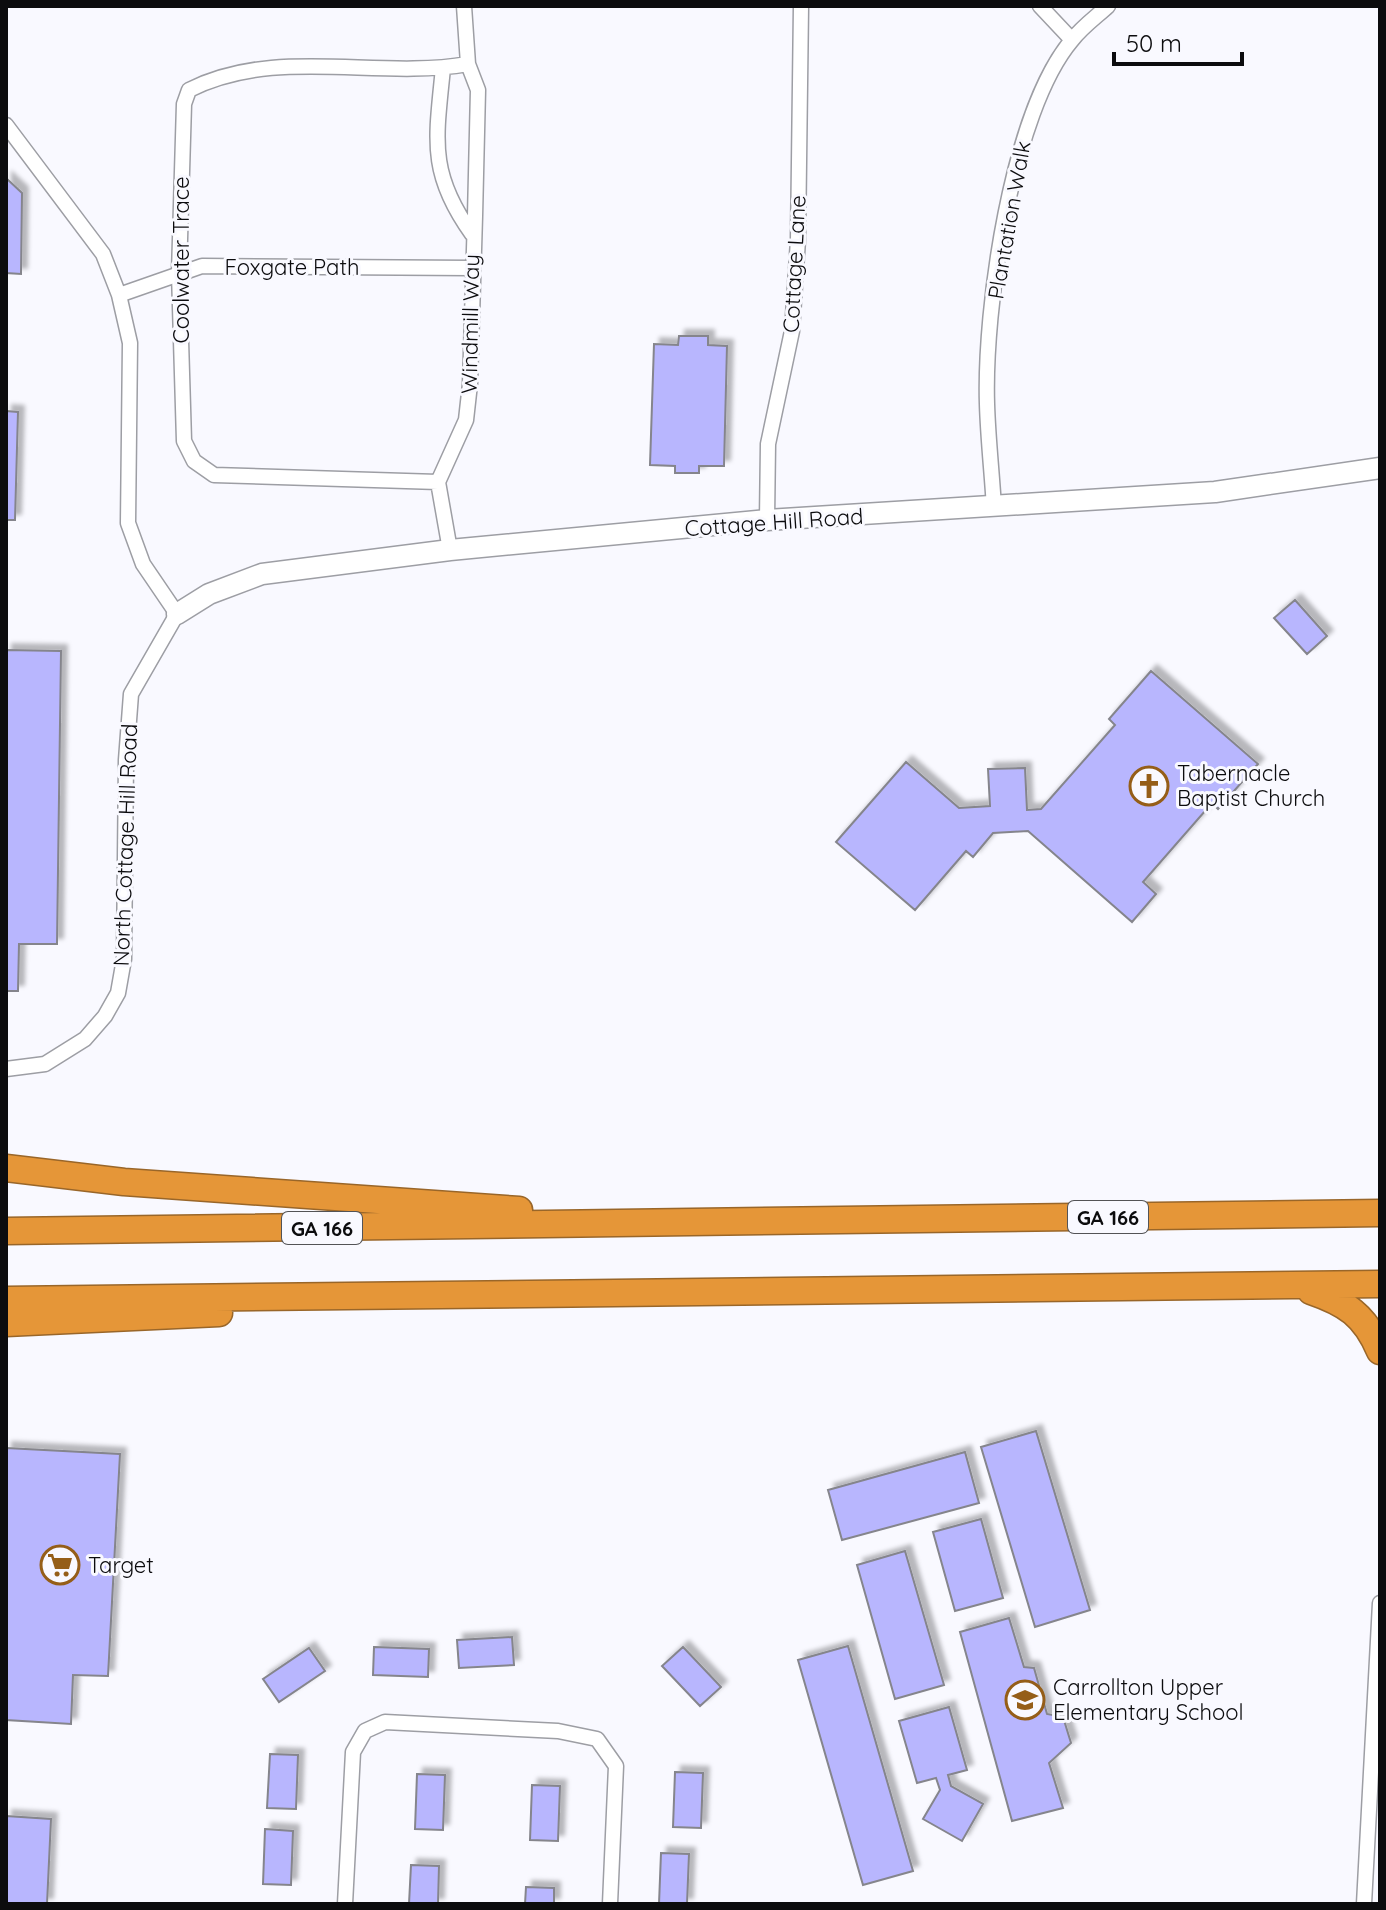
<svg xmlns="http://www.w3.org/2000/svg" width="1386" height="1910" font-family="Quicksand,sans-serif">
	<defs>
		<filter id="shadow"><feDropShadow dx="6" dy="-6" stdDeviation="2" flood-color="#0004"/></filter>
	</defs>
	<rect width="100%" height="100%" fill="#f9f9ff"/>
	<path fill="#b8b6fe" stroke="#85858c" stroke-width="2" filter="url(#shadow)" d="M6,178L22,193L21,274L6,273Z
		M679,336H708V345L727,346L724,466H699V473H675V466L650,465L654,344L678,345Z
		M6,411L18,412L15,520H6Z
		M1295,600L1327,636L1307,654L1274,618Z
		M6,650L61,651L57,944H19L18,991H6Z
		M1151,671L1258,764L1218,809L1212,803L1143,882L1156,894L1132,922L1028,831L993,833L973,857L966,851L915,910L836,842L906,762L959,808L990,806L988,769L1025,768L1027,810L1041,809L1115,725L1109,719Z
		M1036,1431L1090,1610L1035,1627L981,1447Z
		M6,1448L120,1454L108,1676L73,1675L71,1724L6,1720Z
		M965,1452L979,1503L842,1540L828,1490Z
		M981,1519L1003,1598L955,1611L933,1532Z
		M905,1551L944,1685L895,1699L857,1565Z
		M1009,1618L1024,1667L1034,1668L1047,1714L1063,1717L1071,1743L1049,1763L1063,1808L1012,1821L960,1632Z
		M512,1637L514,1665L459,1668L457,1640Z
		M848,1646L913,1871L863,1885L798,1660Z
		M374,1647L429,1649L428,1677L373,1675Z
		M683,1647L721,1687L700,1706L662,1666Z
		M309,1648L325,1671L279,1702L263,1679Z
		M949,1707L967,1770L948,1775L951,1786L983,1804L962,1841L923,1819L940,1790L936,1778L917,1783L899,1721Z
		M270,1754L298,1755L296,1809L267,1808Z
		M675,1772L703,1773L701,1828L673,1827Z
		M417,1774L445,1775L443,1830L415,1829Z
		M532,1785L560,1786L558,1841L530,1840Z
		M6,1816L51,1819L47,1904H6Z
		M265,1829L293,1831L291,1885L263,1884Z
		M661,1853L689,1854L687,1904H659Z
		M411,1865L439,1866L438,1904H409Z
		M526,1887L554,1888V1904H525Z"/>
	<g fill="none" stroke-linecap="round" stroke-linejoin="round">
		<g stroke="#9d9ea4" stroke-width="17">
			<path id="street" d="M1040,6L1072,40
				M443,68C436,139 428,173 472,234
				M6,125L103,254L119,295L130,343L128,523L143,564L177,614L131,694L126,760L124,959L118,993L105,1016L85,1039L45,1064L6,1069
				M119,295L202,266L471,268
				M438,482L214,475L194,461L184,441L179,273L184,104L189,90C276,46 376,80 468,64
				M994,508C992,473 988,439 987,404C984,310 1011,112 1072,40C1082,27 1096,17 1108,6
				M767,520L768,444L792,331L798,240L801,6
				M450,550L438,482L466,420L470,384L475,216L478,90L468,64L464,6
				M345,1904L353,1752L365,1731L385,1722L558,1731L597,1739L616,1766L610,1904
				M1364,1904L1380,1603"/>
		</g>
		<g stroke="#9d9ea4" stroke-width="23">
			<path id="secondary" d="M177,614L209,594L262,574L450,550L767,520L1215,492L1380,468"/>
		</g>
		<g stroke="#996629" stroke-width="29">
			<path id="highway" d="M6,1168L124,1182L519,1210
				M6,1231L1380,1213
				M1311,1291C1346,1303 1365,1315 1380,1351
				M6,1300L1380,1284
				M6,1323L219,1313"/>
		</g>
		<use href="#street" stroke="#fff" stroke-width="14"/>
		<use href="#secondary" stroke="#fff" stroke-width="20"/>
		<use href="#highway" stroke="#e59638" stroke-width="26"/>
	</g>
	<defs>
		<g id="church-ring" transform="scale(2)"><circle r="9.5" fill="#f9f9ff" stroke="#955e18" stroke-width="1.5"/><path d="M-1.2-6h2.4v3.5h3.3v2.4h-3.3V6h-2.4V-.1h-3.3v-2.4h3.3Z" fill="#955e18"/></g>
		<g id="supermarket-ring" transform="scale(2)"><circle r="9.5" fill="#f9f9ff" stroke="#955e18" stroke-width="1.5"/><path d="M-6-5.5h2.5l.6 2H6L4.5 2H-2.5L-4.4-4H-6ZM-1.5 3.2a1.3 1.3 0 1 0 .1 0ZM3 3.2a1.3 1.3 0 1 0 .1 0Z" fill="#955e18"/></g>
		<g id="school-ring" transform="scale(2)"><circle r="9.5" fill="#f9f9ff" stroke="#955e18" stroke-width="1.5"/><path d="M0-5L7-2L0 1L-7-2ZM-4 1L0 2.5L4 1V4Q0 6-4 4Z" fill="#955e18"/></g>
	</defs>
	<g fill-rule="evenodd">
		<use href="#church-ring" x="1149" y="786"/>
		<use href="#supermarket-ring" x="60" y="1565"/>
		<use href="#school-ring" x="1025" y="1700"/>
	</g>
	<g text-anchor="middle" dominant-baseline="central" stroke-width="6" stroke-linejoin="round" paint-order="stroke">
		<g fill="#f9f9ff" stroke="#535356" stroke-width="2">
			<rect x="1068" y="1201" width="80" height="32" rx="6"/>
			<rect x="282" y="1212" width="80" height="32" rx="6"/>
		</g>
		<g font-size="20" font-weight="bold" fill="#0c0c0e">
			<text x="1108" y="1217">GA 166</text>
			<text x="322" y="1228">GA 166</text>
		</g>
		<g font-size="22" fill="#0c0c0e" stroke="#f9f9ff">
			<text transform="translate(1009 220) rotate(-80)">Plantation Walk</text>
			<text transform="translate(181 260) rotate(-90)">Coolwater Trace</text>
			<text transform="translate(794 264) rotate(-87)">Cottage Lane</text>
			<text x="292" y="267">Foxgate Path</text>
			<text transform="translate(470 324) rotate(-89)">Windmill Way</text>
			<text transform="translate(774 522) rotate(-4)">Cottage Hill Road</text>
			<text transform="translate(125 845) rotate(-88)">North Cottage Hill Road</text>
		</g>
		<g font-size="22" fill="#0c0c0e" stroke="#f9f9ff" text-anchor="start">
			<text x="1177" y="773">Tabernacle<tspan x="1177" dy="25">Baptist Church</tspan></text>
			<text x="88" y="1565">Target</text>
			<text x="1053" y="1687">Carrollton Upper<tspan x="1053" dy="25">Elementary School</tspan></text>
		</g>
	</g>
	<rect width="1386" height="1910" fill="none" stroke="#0c0c0e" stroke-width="16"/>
	<path d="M1114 52v12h128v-12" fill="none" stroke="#0c0c0e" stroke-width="4"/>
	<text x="1126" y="52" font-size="24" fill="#0c0c0e" stroke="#f9f9ff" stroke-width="6" paint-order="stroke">50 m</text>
</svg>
